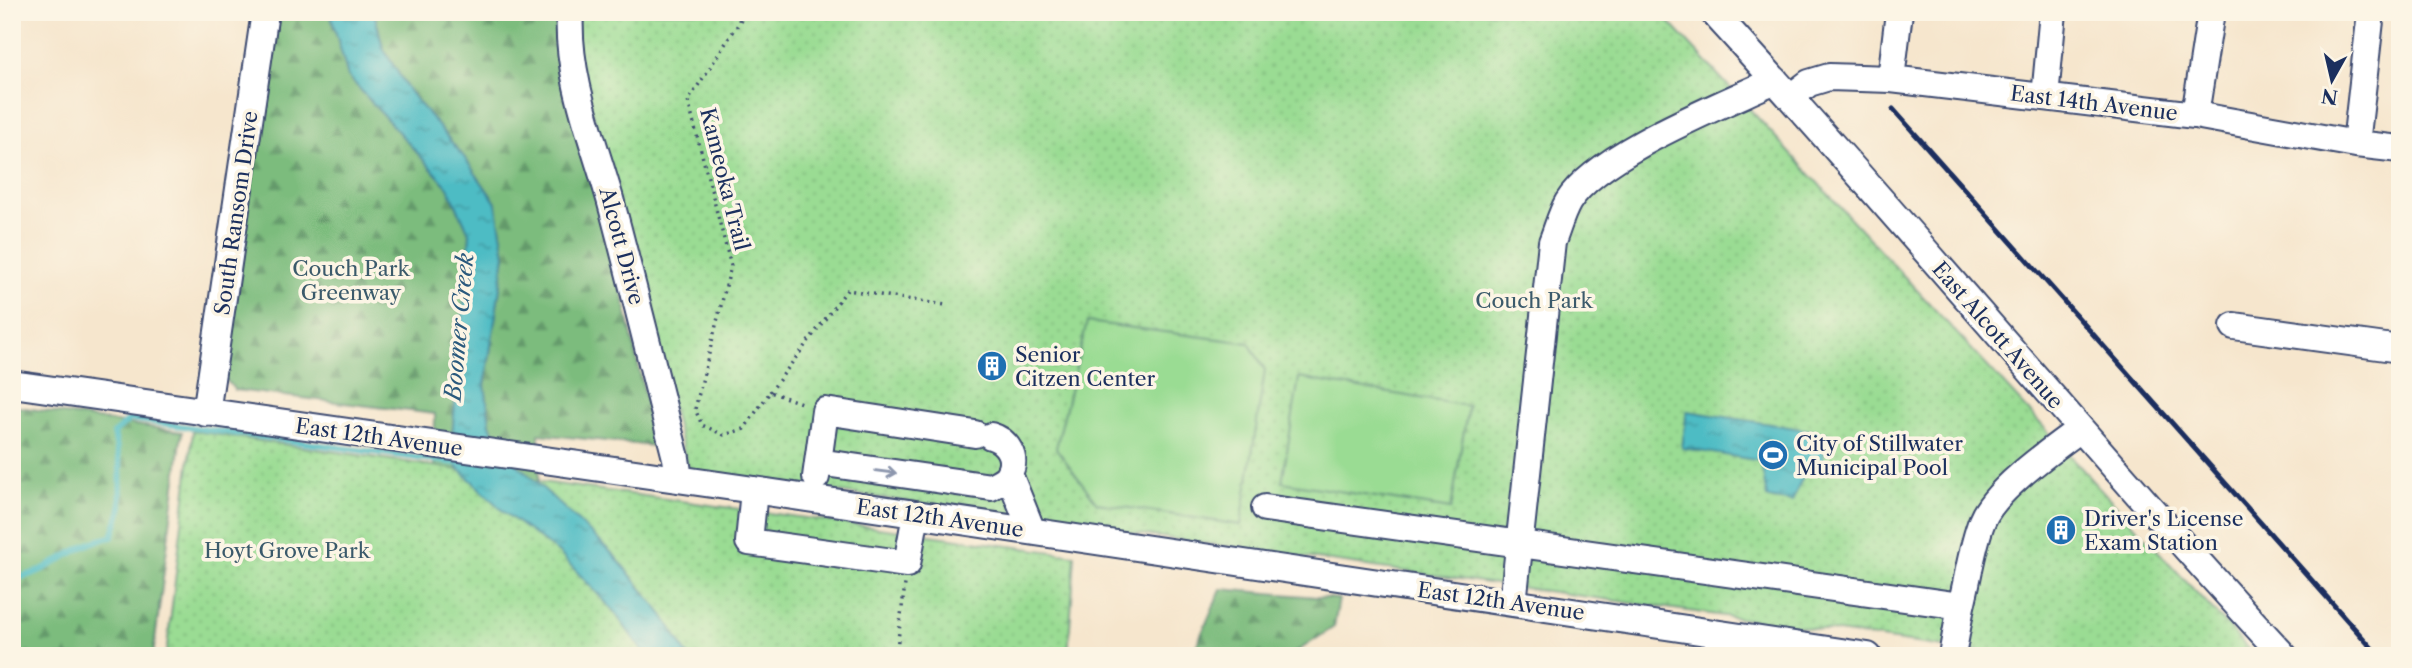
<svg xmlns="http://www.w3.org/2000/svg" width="2412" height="668" font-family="'Libre Caslon Text',serif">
	<defs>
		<pattern id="forest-firs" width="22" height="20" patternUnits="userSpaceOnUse" patternTransform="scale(1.75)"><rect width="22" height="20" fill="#7bbc7d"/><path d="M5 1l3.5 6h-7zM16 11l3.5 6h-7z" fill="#64996a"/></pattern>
		<pattern id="park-dots" width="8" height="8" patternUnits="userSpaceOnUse" patternTransform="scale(1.75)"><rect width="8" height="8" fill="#9adc93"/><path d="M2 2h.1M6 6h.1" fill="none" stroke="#84bd81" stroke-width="1.8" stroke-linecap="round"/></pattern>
		<pattern id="water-ripples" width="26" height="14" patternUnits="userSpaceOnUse" patternTransform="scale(1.75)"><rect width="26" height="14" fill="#4ebcc4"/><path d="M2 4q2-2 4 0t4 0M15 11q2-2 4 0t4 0" fill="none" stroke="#4099a2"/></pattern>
	</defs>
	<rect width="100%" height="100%" fill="#fcf5e5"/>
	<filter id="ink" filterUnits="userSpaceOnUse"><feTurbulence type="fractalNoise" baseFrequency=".0143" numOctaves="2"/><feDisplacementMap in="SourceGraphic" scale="14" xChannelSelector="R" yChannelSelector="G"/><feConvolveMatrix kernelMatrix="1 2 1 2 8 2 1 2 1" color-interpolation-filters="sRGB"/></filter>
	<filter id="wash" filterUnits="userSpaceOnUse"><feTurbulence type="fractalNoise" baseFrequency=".00686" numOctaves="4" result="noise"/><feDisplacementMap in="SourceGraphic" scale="28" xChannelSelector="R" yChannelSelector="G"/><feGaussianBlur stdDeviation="1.57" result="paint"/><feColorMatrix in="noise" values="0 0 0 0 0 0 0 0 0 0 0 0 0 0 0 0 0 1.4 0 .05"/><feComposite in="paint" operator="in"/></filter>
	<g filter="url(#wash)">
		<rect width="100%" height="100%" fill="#f6e6cd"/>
		<path fill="url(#forest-firs)" stroke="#4b766e" stroke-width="2" d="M268,12H330L348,76L448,187L470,235L450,460L505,513L434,471L435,414L235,390L225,379Z
			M374,12H580L574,72L656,446L539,434V484L688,656L499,447L490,424L485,385L505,255L496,203L464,157L409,91L383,48Z
			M12,406L182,432L153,656H12Z
			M1221,589L1339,599L1334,627L1290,656H1192Z"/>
		<path fill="url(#park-dots)" stroke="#5a8678" stroke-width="2" d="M578,12H1660L2255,656H2009L689,471L577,54Z
			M193,431L542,482L1075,555L1068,656H166Z"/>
		<path fill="#9adc93" stroke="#5a8678" stroke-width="2" d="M1087,322L1249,343L1265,370L1241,525L1097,503L1056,448Z
			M1299,378L1468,406L1451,509L1282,482Z"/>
		<path fill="url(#water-ripples)" stroke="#347691" stroke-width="2" d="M330,12H374L383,48L409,91L464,157L496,203L505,255L485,385L490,424L499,447L614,555L663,615L688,656H646L612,609L559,553L505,513L450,460L470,235L448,187L348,76Z
			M1687,411L1827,433L1821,470L1806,469L1792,502L1767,498L1761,461L1682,448Z"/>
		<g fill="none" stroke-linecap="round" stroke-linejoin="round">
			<path stroke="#4ebcc4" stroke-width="6" d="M12,578C47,577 75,542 112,537L121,509L120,464L114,433L130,419L455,463"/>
		</g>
	</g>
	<g filter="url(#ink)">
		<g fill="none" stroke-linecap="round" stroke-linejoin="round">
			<g stroke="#3c4a6f" stroke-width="30">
				<path id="minor" d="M570,12C566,76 593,139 610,199C633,285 654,372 676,458L679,479
					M1713,12C1907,223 2089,445 2284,656
					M1891,79L1899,12
					M1791,97L1809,83L1829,77L1891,79L2195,115L2356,144L2400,149
					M2045,97L2053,12
					M2195,115L2211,12
					M2356,144L2371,12
					M2234,326L2400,349
					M12,384L754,490L1868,656
					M206,413L265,12
					M818,462L991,487C997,483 1006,480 1009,473C1018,457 1006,440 991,436
					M1009,474L1032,531
					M816,477L825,411L975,434
					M754,490L749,542L907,564L916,514
					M1265,508L1961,606L1952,656
					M1513,603L1552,242C1557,230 1561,214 1568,202C1597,154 1722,105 1775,80
					M1961,606C1968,579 1972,546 1982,521C1994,490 2053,449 2080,429"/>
			</g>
			<path stroke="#3c4a6f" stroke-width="3.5" stroke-dasharray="2 5" stroke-linecap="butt" d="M740,12L739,23L688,101L731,266L695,409L702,425L724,435L744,429L770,392L804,404
				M740,21L745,12
				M770,392L847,290L946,305
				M896,656L905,584"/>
			<use href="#minor" stroke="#fff" stroke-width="26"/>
			<path stroke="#1b2f5e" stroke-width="5" d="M1893,109L2379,656"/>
		</g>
		<defs><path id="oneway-shaft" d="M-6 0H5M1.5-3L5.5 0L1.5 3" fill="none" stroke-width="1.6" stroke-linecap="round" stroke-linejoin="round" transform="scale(1.75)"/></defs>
		<use stroke="#8d97ae" href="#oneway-shaft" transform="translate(886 472) rotate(8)"/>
	</g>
	<defs>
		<g id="building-disc" transform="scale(1.575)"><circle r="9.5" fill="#1f6fb2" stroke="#fcf5e5"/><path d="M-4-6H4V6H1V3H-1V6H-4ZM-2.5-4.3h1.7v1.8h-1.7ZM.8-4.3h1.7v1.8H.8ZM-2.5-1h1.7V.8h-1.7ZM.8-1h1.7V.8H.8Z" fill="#fff"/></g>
		<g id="stadium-disc" transform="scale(1.575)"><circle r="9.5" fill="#1f6fb2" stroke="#fcf5e5"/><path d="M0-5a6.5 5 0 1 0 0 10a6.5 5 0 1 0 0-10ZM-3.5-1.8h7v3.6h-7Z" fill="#fff"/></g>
	</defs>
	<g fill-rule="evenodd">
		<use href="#building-disc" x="992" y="366"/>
		<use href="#stadium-disc" x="1773" y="455"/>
		<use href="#building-disc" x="2061" y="530"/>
	</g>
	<g text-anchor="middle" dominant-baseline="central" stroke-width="7" stroke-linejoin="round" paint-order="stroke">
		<g font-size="21" fill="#1b2f5e" stroke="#fcf5e5">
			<text transform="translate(2094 103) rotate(7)">East 14th Avenue</text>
			<text transform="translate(725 179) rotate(76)">Kameoka Trail</text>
			<text transform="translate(236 213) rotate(-82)">South Ransom Drive</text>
			<text transform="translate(622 246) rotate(75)">Alcott Drive</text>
			<text transform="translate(1998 335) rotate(49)">East Alcott Avenue</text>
			<text transform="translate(379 437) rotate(8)">East 12th Avenue</text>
			<text transform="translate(940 518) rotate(8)">East 12th Avenue</text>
			<text transform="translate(1501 601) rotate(8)">East 12th Avenue</text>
		</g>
		<g font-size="21" fill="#3b5a6b" stroke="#fcf5e5">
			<text x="351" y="268">Couch Park<tspan x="351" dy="24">Greenway</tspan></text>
			<text x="1534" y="300">Couch Park</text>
			<text x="287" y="550">Hoyt Grove Park</text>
		</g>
		<g font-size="21" fill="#1b2f5e" stroke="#fcf5e5" text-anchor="start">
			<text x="1015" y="354">Senior<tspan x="1015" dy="24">Citzen Center</tspan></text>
			<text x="1796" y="443">City of Stillwater<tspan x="1796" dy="24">Municipal Pool</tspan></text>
			<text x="2084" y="518">Driver's License<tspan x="2084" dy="24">Exam Station</tspan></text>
		</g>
		<g font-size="23" font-style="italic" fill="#2a597d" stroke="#fcf5e5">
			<text transform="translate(459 327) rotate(-85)">Boomer Creek</text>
		</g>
	</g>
	<rect width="2412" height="668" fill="none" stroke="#fcf5e5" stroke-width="42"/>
	<g transform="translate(2332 80) rotate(188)" stroke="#fcf5e5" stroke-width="5" paint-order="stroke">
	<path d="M0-5L12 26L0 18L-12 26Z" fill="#1b2f5e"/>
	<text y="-10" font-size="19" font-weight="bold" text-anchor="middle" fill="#1b2f5e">N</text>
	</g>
</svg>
